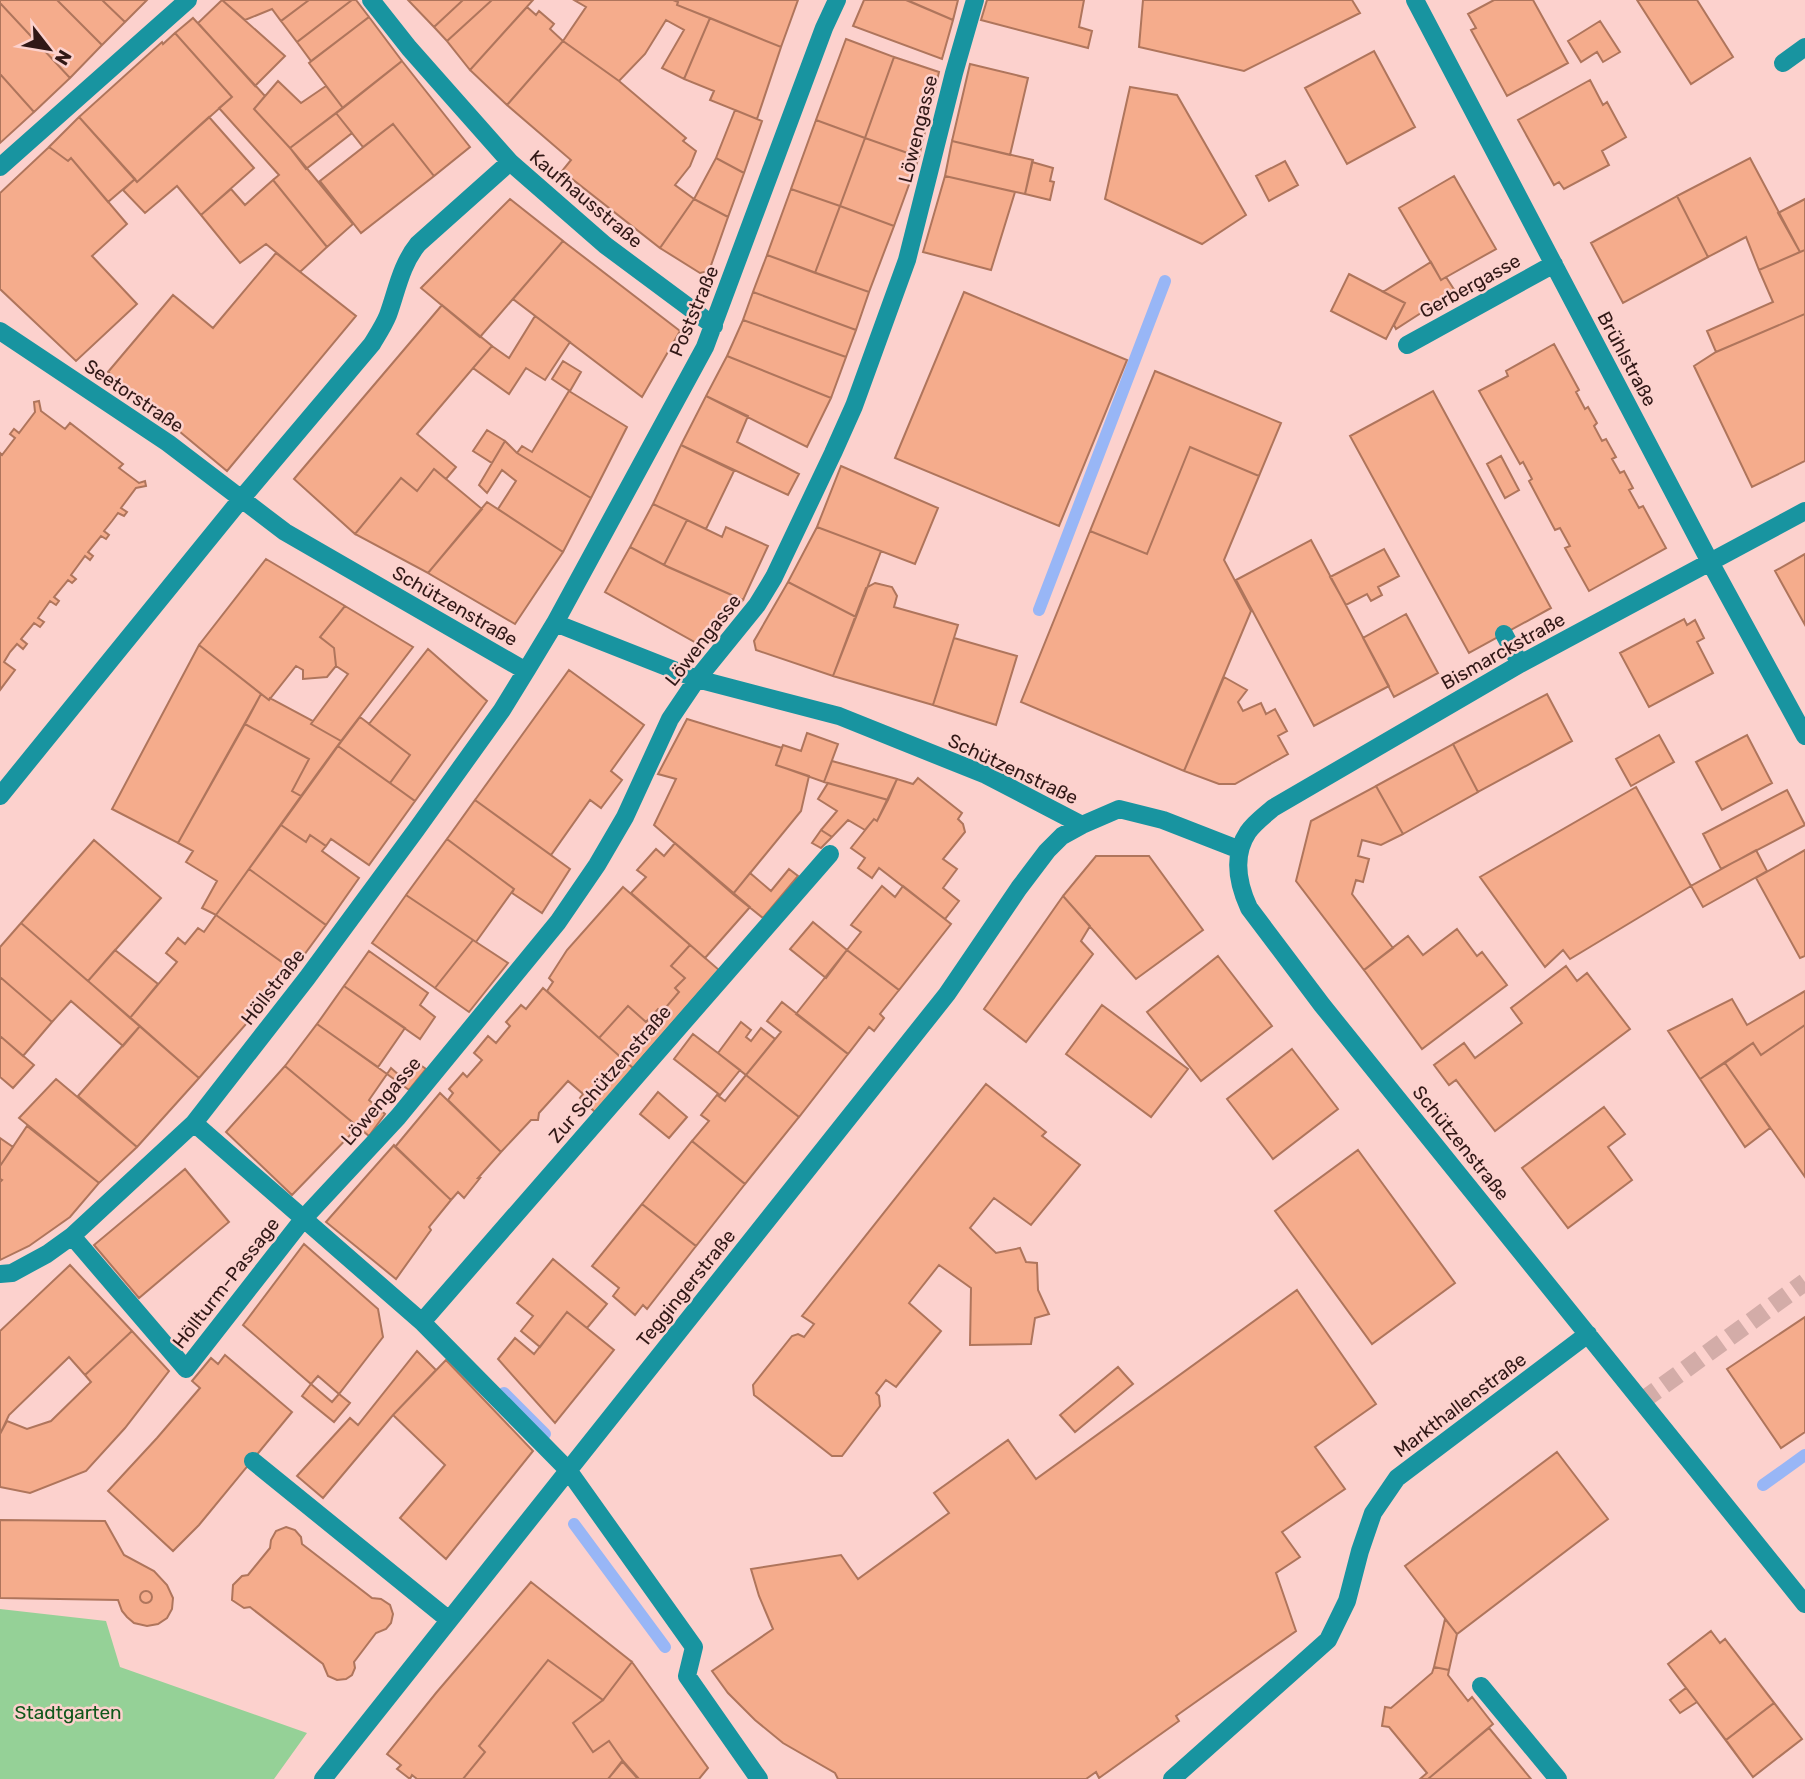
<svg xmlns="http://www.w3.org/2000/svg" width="1805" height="1779" font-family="Rubik,sans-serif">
	<rect width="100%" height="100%" fill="#fcd1cd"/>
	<path fill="#95d197" d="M0,1609L106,1621L120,1667L307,1733L274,1779H0Z"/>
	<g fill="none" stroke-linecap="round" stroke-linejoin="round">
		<path stroke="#98b6f6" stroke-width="12" d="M1039,610L1165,281
			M504,1393L545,1434
			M1763,1485L1805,1455
			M574,1524L665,1647"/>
	</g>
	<path fill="#f5ac8c" stroke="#af755c" stroke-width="2" d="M0,0H57L102,45L70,78L0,3Z
		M57,0H102L125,22L102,45Z
		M102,0H147L125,22Z
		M222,0L285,56L255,86L198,23Z
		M222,0H309L281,21L272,9L245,20Z
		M309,0H352L297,42L281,21Z
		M352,0H356L369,17L311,61L297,42Z
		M408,0H463L434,27Z
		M463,0H492L447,41L434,27Z
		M492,0H533L470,70L447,41Z
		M574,0H673L678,2L677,5L710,18L684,79L662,68L684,30L666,20L645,54L619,81L563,41L586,7Z
		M673,0H798L781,47L677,5L678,2Z
		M864,0H906L953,20L942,59L853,26Z
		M907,0H958L953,20Z
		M987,0H1084L1079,27L1092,31L1088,48L981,20Z
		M1143,0H1352L1360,13L1244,71L1139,47Z
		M1494,0H1533L1568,63L1507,96L1471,30L1476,28L1468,14Z
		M1637,0H1697L1733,57L1691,84Z
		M0,3L70,78L34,112L0,74Z
		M527,7L536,15L539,11L554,24L550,29L563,41L507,105L470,70Z
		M369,17L402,61L343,108L309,63Z
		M193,18L265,96L254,109L290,148L353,224L327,247L273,180L279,175L219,108L232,97L175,33Z
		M710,18L781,47L757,119L710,100L714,91L684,79Z
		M1600,21L1620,52L1603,62L1597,52L1581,62L1568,41Z
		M175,33L232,97L137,182L79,117L162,42L163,44Z
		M846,39L894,57L865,138L816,120Z
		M563,41L619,81L686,138L683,141L696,151L690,166L675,185L694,199L660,248L562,171L571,160L507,105Z
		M1374,51L1415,127L1347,164L1305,88Z
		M894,57L939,72L919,157L865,138Z
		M402,61L470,147L434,176L393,124L363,147L336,113Z
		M970,64L1028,78L1010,155L952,141Z
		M0,74L34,112L0,143Z
		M1590,80L1603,105L1607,102L1626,137L1602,151L1609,165L1564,189L1559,182L1554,185L1518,120Z
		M278,81L301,103L326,86L343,108L290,148L254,109Z
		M1130,87L1177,95L1246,215L1202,244L1105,199Z
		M735,110L762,121L744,173L716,158Z
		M336,113L352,133L306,169L290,148Z
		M79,117L135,179L108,202L71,158L68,161L49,147Z
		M209,117L254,168L201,215L177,186L145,213L123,190L135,179L137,182Z
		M816,120L865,138L840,206L791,189Z
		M393,124L434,176L361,233L320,181Z
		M865,138L919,157L894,226L840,206Z
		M952,141L1033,160L1025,194L945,176Z
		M49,147L68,161L71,158L127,224L92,256L137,304L76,361L0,289V193Z
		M716,158L744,173L728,217L694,199Z
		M1750,158L1800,252L1759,270L1746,237L1708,257L1677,196Z
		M1285,161L1298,185L1269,201L1256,176Z
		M1032,162L1053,168L1050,181L1054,182L1050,200L1025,194Z
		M945,176L1015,192L991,270L923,252Z
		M1454,176L1496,249L1441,280L1399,208Z
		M273,180L327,247L300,272L266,244L240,263L201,215L231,189L245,205Z
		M791,189L840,206L815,273L767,255Z
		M1677,196L1708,257L1623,303L1591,243Z
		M510,199L563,241L480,337L421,288Z
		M694,199L728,217L709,271L700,273L660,248Z
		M1805,199V250L1800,252L1778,213Z
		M840,206L894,226L869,292L815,273Z
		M563,241L680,331L642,397L513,299Z
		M1805,250V314L1716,352L1707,331L1773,302L1759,270Z
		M276,253L356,316L227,471L108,372L173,295L213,328Z
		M767,255L869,292L856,330L753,292Z
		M1431,262L1441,280L1446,277L1455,291L1396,329L1394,325L1405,303L1383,292Z
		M1349,274L1405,303L1386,339L1331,311Z
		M753,292L856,330L846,357L743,320Z
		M964,292L1127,360L1059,526L895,458Z
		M442,305L492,346L417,434L456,467L446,479L434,469L417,491L401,478L355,534L294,479Z
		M1805,314V461L1752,487L1694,366L1716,352Z
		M535,316L570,342L545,380L526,368L509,394L473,368L492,346L509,358Z
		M743,320L846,357L831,398L727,356Z
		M1554,344L1579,390L1576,392L1585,409L1588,407L1597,423L1594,426L1602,441L1606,439L1616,457L1612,459L1620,473L1624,471L1633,488L1629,490L1639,508L1643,506L1666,548L1589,591L1565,548L1570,546L1560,528L1555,530L1529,481L1532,479L1523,462L1520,464L1479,391L1508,376L1506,371Z
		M727,356L831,398L807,447L706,396Z
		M563,361L581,372L570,391L552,379Z
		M1155,371L1281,423L1259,476L1190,447L1147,554L1090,531Z
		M569,391L627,427L591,498L517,453L522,446L532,452Z
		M1433,391L1551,608L1469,653L1350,436Z
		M706,396L748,416L737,442L799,474L788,495L681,445Z
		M39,401L41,411L65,429L70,423L123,464L119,468L139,483L145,481L146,486L136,488L121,508L127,512L124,516L118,513L112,521L104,531L109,535L106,539L101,536L88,552L93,556L90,560L85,556L71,575L76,579L72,583L68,580L54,597L59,601L56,605L50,601L38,618L44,622L40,627L34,623L21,639L27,644L23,649L17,644L10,652L4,662L15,670L0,690V453L2,455L15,438L10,434L14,429L19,433L35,412L34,402Z
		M487,430L505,441L492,463L473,451Z
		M505,441L517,453L591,498L563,552L498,509L516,481L502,470L487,493L479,485Z
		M681,445L734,471L706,529L653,504Z
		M1190,447L1259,476L1224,560L1251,611L1184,771L1021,702L1090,531L1147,554Z
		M1501,456L1519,490L1505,498L1487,464Z
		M841,466L938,508L915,564L817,527Z
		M434,469L482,509L428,573L355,534L401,478L417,491Z
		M487,502L563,552L515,624L428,573Z
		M653,504L687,520L664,565L630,547Z
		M687,520L722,537L726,527L768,546L743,600L664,565Z
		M817,527L881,551L856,617L788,582Z
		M1311,540L1389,686L1314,726L1236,580Z
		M630,547L668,567L743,600L700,645L605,592Z
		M1384,549L1399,576L1378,587L1382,595L1371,601L1367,594L1346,605L1330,577Z
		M1805,554V625L1775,571Z
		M266,559L345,606L320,637L334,648L336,666L327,677L303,679V670L296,666L269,700L199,645Z
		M788,582L856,617L833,676L756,650L754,641Z
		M875,583L892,587L897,596L894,607L958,625L933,705L833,676L866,588Z
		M345,606L413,647L341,741L311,724L348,674L336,666L334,648L320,637Z
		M1406,614L1438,673L1394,697L1363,638Z
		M1684,619L1687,625L1695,620L1704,638L1697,642L1713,673L1649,707L1620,653Z
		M954,638L1017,656L996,725L933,705Z
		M199,645L261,694L178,843L112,809Z
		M428,649L487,701L415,801L390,783L410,755L369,724Z
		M569,670L644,725L611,771L622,780L601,808L590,800L551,855L475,800Z
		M1224,677L1247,690L1238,702L1243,711L1261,703L1266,714L1275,709L1287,731L1278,736L1288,754L1235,784H1219L1184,771Z
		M261,694L269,700L270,698L313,721L311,724L341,741L301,796L292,791L309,759L245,724Z
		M1547,694L1572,741L1478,792L1453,744Z
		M360,717L410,755L390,783L338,746Z
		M687,719L782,748L776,765L809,776L801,811L733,894L654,825L676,779L658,774Z
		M245,724L309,759L292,791L301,796L216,915L202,908L217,881L186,862L193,851L178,843Z
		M807,733L838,744L824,782L776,765L783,745L801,751Z
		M1659,735L1674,762L1631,786L1616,759Z
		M1747,735L1772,783L1722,810L1696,762Z
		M1453,744L1478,792L1403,834L1376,786Z
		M338,746L415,801L369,865L331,839L326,846L310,835L306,842L281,825Z
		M832,761L897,779L888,800L824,782Z
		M918,778L962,813L958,819L963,824L965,832L943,859L957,869L943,888L959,901L945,919L879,868L872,878L858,868L865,858L851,848L874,819L877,821L897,779L913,784Z
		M828,783L888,800L877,821L874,819L865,830L848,820L832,837L821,830L837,811L818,799Z
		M1376,786L1403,834L1381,845L1362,840L1358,856L1369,859L1363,882L1356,880L1352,894L1393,948L1364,970L1296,881L1311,821Z
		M1636,787L1691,886L1570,959L1563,950L1545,967L1480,877Z
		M1787,790L1805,825L1721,869L1703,834Z
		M475,800L570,869L542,913L512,893L514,889L447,839Z
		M281,825L306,842L310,835L326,846L322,851L359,878L326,925L249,869Z
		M821,830L832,837L821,848L812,843Z
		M447,839L514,889L476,942L406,895Z
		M94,840L161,898L88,981L21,923Z
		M675,843L750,907L705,958L631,893L646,877L637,870L656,849L664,856Z
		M1756,850L1767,871L1703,907L1691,886Z
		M1805,850V956L1800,958L1756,878Z
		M1096,856H1149L1203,930L1136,979L1063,896Z
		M249,869L326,925L293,970L216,915Z
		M789,869L798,876L763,918L733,894L750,873L771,891Z
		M882,886L895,897L903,886L951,924L899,990L847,950L861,932L851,925Z
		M623,887L690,945L671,966L685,978L675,988L679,992L662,1012L658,1009L646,1022L628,1006L599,1038L547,991L553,982L549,978L567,950Z
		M406,895L473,940L435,988L372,943Z
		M1063,896L1090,926L1081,941L1093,954L1026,1042L984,1009Z
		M216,915L293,970L199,1078L130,1018L177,962L166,953L178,938L185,944L198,928L204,932Z
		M813,922L847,950L826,978L790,949Z
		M21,923L140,1026L123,1046L71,1001L52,1022L0,977V947Z
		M1457,929L1477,956L1482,952L1507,985L1422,1049L1364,970L1408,936L1423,955Z
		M473,940L508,963L469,1012L435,988Z
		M690,945L719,970L633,1068L599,1038L628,1006L646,1022L658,1009L662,1012L679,992L675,988L685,978L671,966Z
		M115,950L158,984L130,1018L88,981Z
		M847,950L899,990L880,1014L884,1018L874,1031L869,1027L848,1054L796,1014Z
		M369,951L428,993L420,1005L435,1017L420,1039L344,986Z
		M1218,956L1272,1026L1201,1081L1147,1012Z
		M1566,966L1577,981L1587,973L1630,1029L1495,1131L1456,1080L1449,1085L1434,1065L1464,1043L1475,1058L1522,1023L1511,1008Z
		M0,977L52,1022L23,1056L0,1036Z
		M344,986L405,1028L378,1067L317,1024Z
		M543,988L634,1069L595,1112L580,1098L583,1094L568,1081L539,1113L538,1120H531L501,1152L448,1100L453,1093L449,1089L463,1073L467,1077L482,1060L474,1053L488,1036L496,1043L510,1026L506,1022L521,1005L526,1009Z
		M1805,991V1025L1761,1055L1753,1043L1700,1079L1668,1031L1732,999L1747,1025Z
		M782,1002L848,1054L799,1117L746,1075L781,1032L767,1021Z
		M1102,1005L1188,1069L1151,1117L1066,1054Z
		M741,1022L751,1030L746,1037L751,1041L761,1028L775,1039L746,1075L718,1053Z
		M317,1024L387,1074L369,1100L385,1114L369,1136L285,1066Z
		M1805,1025V1177L1725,1063L1753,1043L1761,1055Z
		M140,1026L199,1078L137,1147L78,1096Z
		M693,1034L740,1070L720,1095L674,1059Z
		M0,1036L34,1065L13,1088L0,1077Z
		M1292,1049L1338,1109L1273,1159L1227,1099Z
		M413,1060L426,1069L409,1090L387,1074L391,1068L400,1076Z
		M1725,1063L1770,1128L1745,1147L1700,1079Z
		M285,1066L358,1127L292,1195L226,1132Z
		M746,1075L799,1117L745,1184L692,1141L709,1121L701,1115L717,1095L725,1101Z
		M56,1079L137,1147L99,1183L19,1118Z
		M986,1084L1046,1132L1042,1136L1080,1165L1031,1225L994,1198L970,1228L996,1253L1020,1248L1026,1262L1037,1263L1038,1290L1049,1314L1035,1318L1031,1344L970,1345L971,1288L939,1265L909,1303L941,1331L896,1387L886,1380L876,1393L879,1396L880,1406L842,1456H832L754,1395L753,1385L792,1336L798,1334L804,1337L814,1324L802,1316Z
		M658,1092L687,1117L669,1138L640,1114Z
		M440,1093L501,1152L478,1178H480L464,1198L458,1192L451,1200L395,1147Z
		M1604,1107L1625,1134L1608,1147L1632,1180L1568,1228L1522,1168Z
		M27,1126L99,1183L70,1217L29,1246L0,1260V1182L2,1180L0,1179V1166Z
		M0,1138L13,1147L0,1166Z
		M692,1141L745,1184L696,1246L642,1204Z
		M394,1145L451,1200L429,1227L431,1230L396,1279L326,1222Z
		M1358,1150L1455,1283L1372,1344L1275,1211Z
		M185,1169L229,1222L139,1298L94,1245Z
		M642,1204L696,1246L647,1309L643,1305L635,1315L613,1296L619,1288L592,1266Z
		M304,1244L378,1309L383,1337L339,1394L318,1376L311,1384L243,1325Z
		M553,1259L607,1304L587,1328L567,1312L540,1347L521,1331L533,1316L517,1303Z
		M70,1265L132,1331L85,1375L69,1357L9,1415L0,1434V1331Z
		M1297,1290L1376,1404L1315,1447L1345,1489L1282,1532L1300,1557L1276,1573L1296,1631L1176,1716L1179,1721L1099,1778L1096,1772L1086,1779H838L835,1773L783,1743L755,1720L728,1693L712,1671L773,1629L759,1596L751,1569L841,1555L858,1579L949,1513L934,1493L1008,1440L1036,1479Z
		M567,1312L614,1350L555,1423L498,1359L515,1338L534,1354Z
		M1805,1317V1432L1781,1448L1727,1369Z
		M132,1331L169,1371L125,1428L86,1471L30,1493L0,1487V1434L7,1421L27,1429L51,1421L91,1382L85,1375Z
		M417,1351L436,1370L393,1415L323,1498L297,1476L350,1418L358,1425Z
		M225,1355L292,1412L199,1525L173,1551L108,1491L157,1438L200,1388L192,1381L211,1358L218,1364Z
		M446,1360L533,1451L446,1559L400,1518L445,1465L393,1415Z
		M1118,1367L1133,1384L1075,1432L1060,1415Z
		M311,1384L332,1402L339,1394L350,1403L334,1422L302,1396Z
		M1557,1452L1608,1519L1457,1634L1405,1566Z
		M0,1520L105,1521L124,1555L154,1571L167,1585L173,1598L172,1609L167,1618L158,1624L147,1626L134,1623L127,1617L122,1611L118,1600L0,1598Z
		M286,1527L295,1530L301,1537L302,1544L372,1598L381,1599L390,1605L393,1614L391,1623L386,1629L376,1633L354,1662L355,1668L352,1675L346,1679L337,1680L328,1676L323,1664L250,1607L244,1608L232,1600L233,1585L242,1576L248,1575L270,1548L271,1540L276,1531Z
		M531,1582L632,1662L603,1700L548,1660L479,1746L485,1752L463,1779H417L412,1775L410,1779L397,1769L401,1765L387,1754L436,1693Z
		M140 1597a6 6 0 1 1 12 0a6 6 0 1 1-12 0Z
		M1445,1619L1457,1634L1449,1670L1434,1667Z
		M1711,1631L1720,1643L1725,1639L1774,1703L1726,1740L1668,1664Z
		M1711,1631L1720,1643L1725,1639L1802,1739L1753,1777L1697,1702L1680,1713L1670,1700L1686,1688L1668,1664Z
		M548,1660L603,1700L573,1723L593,1752L609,1741L623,1761L608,1779H463L485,1752L479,1746Z
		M632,1662L708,1768L699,1779H639L623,1761L609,1741L593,1752L573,1723L603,1700Z
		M1434,1667L1449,1670L1448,1675L1468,1701L1472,1697L1493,1724L1428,1779H1420L1427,1773L1389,1727L1382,1726L1385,1707L1391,1708L1432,1673Z
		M1686,1688L1697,1702L1680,1713L1670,1700Z
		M1774,1703L1802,1739L1753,1777L1726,1740Z
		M1489,1728L1531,1779H1428Z
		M622,1761L638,1779H608Z"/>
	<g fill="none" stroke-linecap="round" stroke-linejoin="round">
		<path stroke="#d3aca8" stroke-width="18" stroke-dasharray="18 9" stroke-linecap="butt" d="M1642,1401L1805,1282"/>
		<path stroke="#1894a0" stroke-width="18" d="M371,0L409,48L510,162L605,245L714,326
			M1415,0L1710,562L1805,736
			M1783,63L1805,47
			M0,167L188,0
			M0,331L168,443L285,532L526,671L555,623L697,679L839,716L986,775L1082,825
			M1407,345L1554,264
			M1805,511L1520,664L1273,808C1265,815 1254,823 1248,832C1232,856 1238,884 1249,908L1322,1005L1805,1604
			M555,623L705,347L824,28L837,0
			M1504,634L1520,664
			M0,796L242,498L372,344C378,334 384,325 388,315C397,290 401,265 418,244L510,162
			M194,1123L422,1322L568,1470L694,1647L687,1676L759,1779
			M72,1236L186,1369L304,1218L398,1117L558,922L597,865L625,817L670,719L697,679L757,605L774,577L833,453L854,406L907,260L954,73L975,0
			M0,1274L12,1273L47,1254L72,1236L194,1123L307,978L416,830L502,710L526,671
			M422,1322L830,854
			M253,1461L449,1620
			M1481,1686L1558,1779
			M323,1779L947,994L1019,888L1047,851L1062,836L1082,825L1119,809L1163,820L1240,850
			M1172,1779L1328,1640L1347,1601L1360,1551L1373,1513L1397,1478L1588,1334"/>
	</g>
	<g text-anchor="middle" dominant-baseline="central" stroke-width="5" stroke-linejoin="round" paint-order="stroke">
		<g font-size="19" fill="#311816" stroke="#fcd1cd">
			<text transform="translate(918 129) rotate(-76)">Löwengasse</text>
			<text transform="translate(586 199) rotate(40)">Kaufhausstraße</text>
			<text transform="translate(1470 286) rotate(-29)">Gerbergasse</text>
			<text transform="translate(694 311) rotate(-67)">Poststraße</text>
			<text transform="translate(1627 359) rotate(62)">Brühlstraße</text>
			<text transform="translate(134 396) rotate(34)">Seetorstraße</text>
			<text transform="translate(455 606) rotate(30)">Schützenstraße</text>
			<text transform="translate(703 640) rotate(-52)">Löwengasse</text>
			<text transform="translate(1503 651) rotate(-29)">Bismarckstraße</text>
			<text transform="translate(1013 769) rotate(25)">Schützenstraße</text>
			<text transform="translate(273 987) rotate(-52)">Höllstraße</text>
			<text transform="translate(610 1074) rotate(-49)">Zur Schützenstraße</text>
			<text transform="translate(381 1101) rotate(-49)">Löwengasse</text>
			<text transform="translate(1461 1143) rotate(51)">Schützenstraße</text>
			<text transform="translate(226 1283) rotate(-52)">Höllturm-Passage</text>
			<text transform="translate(686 1288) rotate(-51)">Teggingerstraße</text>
			<text transform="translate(1460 1405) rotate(-37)">Markthallenstraße</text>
		</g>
		<g font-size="19" fill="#0f571a" stroke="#fcd1cd">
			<text x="68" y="1712">Stadtgarten</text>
		</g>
	</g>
	<g transform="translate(49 49) rotate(121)" stroke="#fcd1cd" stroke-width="5" paint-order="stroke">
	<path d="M0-5L12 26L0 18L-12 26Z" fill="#311816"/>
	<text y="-10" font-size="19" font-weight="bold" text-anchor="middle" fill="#311816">N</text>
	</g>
</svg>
